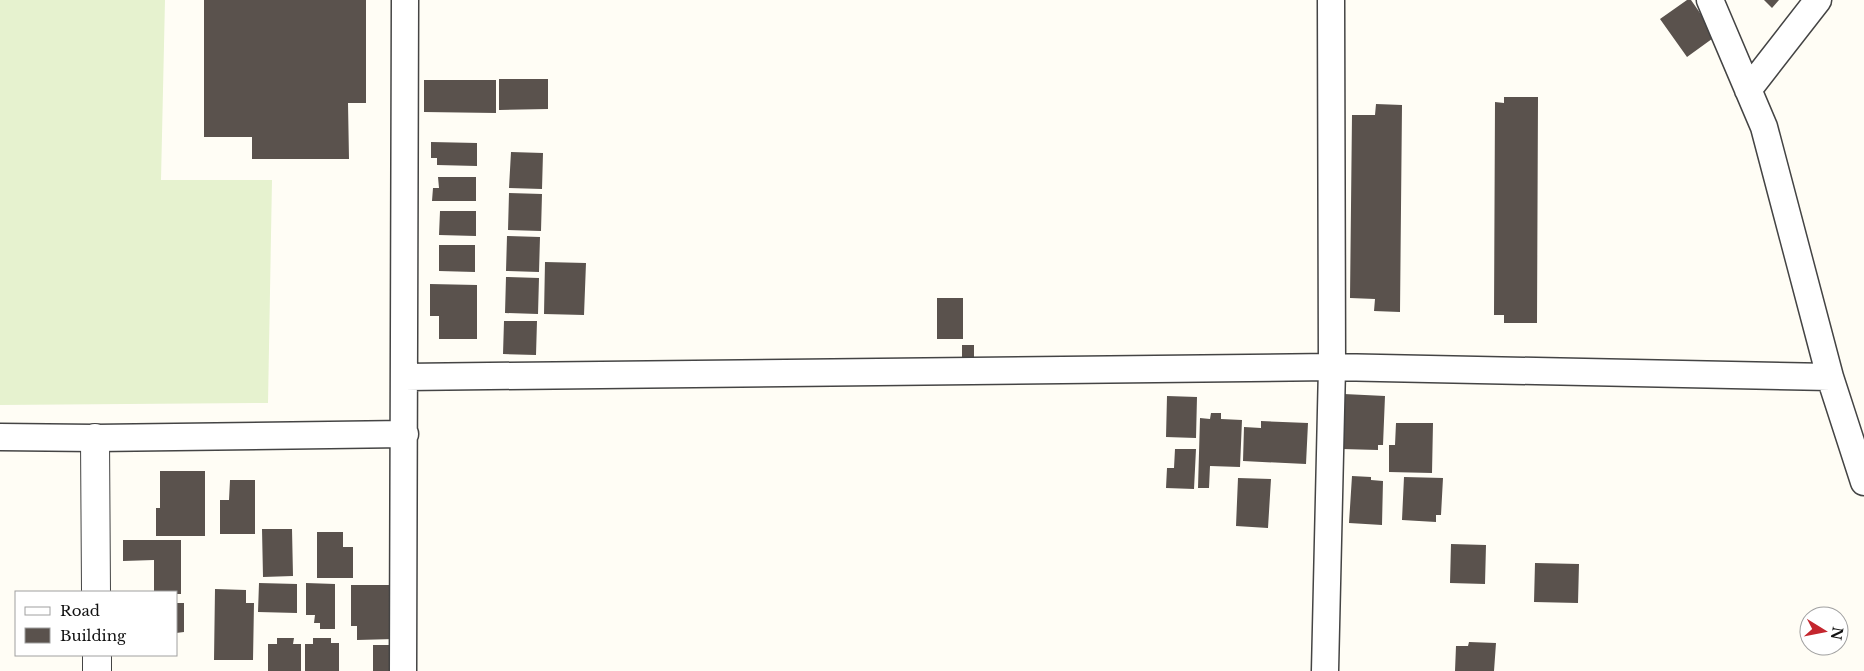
<svg xmlns="http://www.w3.org/2000/svg" width="1864" height="671" font-family="'Libre Baskerville',serif">
	<rect width="100%" height="100%" fill="#fffdf5"/>
	<path fill="#e6f2cf" d="M0,0H165L161,180H272L268,403L0,405Z"/>
	<path fill="#5a524d" d="M204,0H366V103H348L349,159H252V137H204Z
		M1687,0H1691L1716,36L1687,57L1660,19Z
		M1764,0H1779L1772,8Z
		M499,79H548V109L499,110Z
		M424,80H496V113L424,112Z
		M1504,97H1538L1537,323H1504V315H1494L1495,102L1504,103Z
		M1376,104L1402,105L1400,312L1374,311L1375,299L1350,298L1352,115H1375Z
		M431,142L477,143V166L437,165V158H431Z
		M511,152L543,153L542,189L509,188Z
		M438,177H476V201H432L433,188H439Z
		M509,193L542,194L541,231L508,230Z
		M440,211H476V236L439,235Z
		M507,236L540,237L539,272L506,271Z
		M439,245H475V272L439,271Z
		M545,262L586,263L584,315L544,314Z
		M506,277L539,278L538,314L505,313Z
		M430,284L477,285V339H439V316H430Z
		M937,298H963V339H937Z
		M504,321H537L536,355L503,354Z
		M962,345H974V362H962Z
		M1344,394L1385,396L1383,445H1378V450L1342,449Z
		M1167,396L1197,397L1196,438L1166,437Z
		M1211,413H1221V419L1242,420L1240,467L1210,466L1209,488H1198L1200,418L1210,419Z
		M1261,421L1308,423L1306,464L1243,461L1244,427L1261,428Z
		M1396,423H1433L1432,473L1389,472V445H1395Z
		M1175,449H1196L1194,489L1166,488L1167,468H1174Z
		M160,471H205V536H156V508H160Z
		M1352,476L1371,477V480L1383,481L1382,525L1349,523Z
		M1404,477L1443,478L1441,515H1436V522L1402,520Z
		M1238,478L1271,479L1268,528L1236,526Z
		M230,480H255V534H220V500H229Z
		M262,529H292L293,576L263,577Z
		M317,532H343V547H353V578H317Z
		M123,540H181V594H176V592H154V560L123,561Z
		M1451,544L1486,545L1485,584L1450,583Z
		M1535,563L1579,564L1578,603L1534,602Z
		M259,583L297,584V613L258,612Z
		M306,583L335,584V629H320V623H314L315,615H306Z
		M351,585H394V639L357,640V626H351Z
		M215,589L246,590V603H254L253,660H214Z
		M176,603H184V632L176,633Z
		M277,638H294L293,644H301V671H268V644H277Z
		M313,638H331V643H339V671H305V644H313Z
		M1469,642L1496,643L1494,671H1455L1456,646H1468Z
		M373,645H396V671H373Z"/>
	<g fill="none" stroke-linecap="round" stroke-linejoin="round">
		<g stroke="#444" stroke-width="29">
			<path id="minor" d="M1710,0L1764,127L1830,377L1864,482
				M1748,90L1818,0
				M405,377L1332,367L1830,377
				M0,437L95,438L405,434
				M403,671L405,0
				M1325,671L1332,367L1331,0"/>
		</g>
		<g stroke="#444" stroke-width="30">
			<path id="tertiary" d="M95,438L96,592
				M97,655V671"/>
		</g>
		<use href="#minor" stroke="#fff" stroke-width="26"/>
		<use href="#tertiary" stroke="#fff" stroke-width="28"/>
	</g>
	<rect x="15" y="591" width="162" height="65" fill="#ffffff" stroke="#a0a0a0"/>
	<rect x="25" y="607" width="25" height="8" fill="#ffffff" stroke="#a0a0a0"/>
	<text x="60" y="616" font-size="15" fill="#111111">Road</text>
	<rect x="25" y="628" width="25" height="15" fill="#5a524d" stroke="#a0a0a0"/>
	<text x="60" y="641" font-size="15" fill="#111111">Building</text>
	<g transform="translate(1824 631) rotate(100)"><circle r="24" fill="#ffffff" stroke="#a0a0a0"/>
	<path d="M0-4L9 19L0 12L-9 19Z" fill="#c4262e"/>
	<text y="-8" font-size="14" font-weight="bold" text-anchor="middle" fill="#111111">N</text>
	</g>
</svg>
